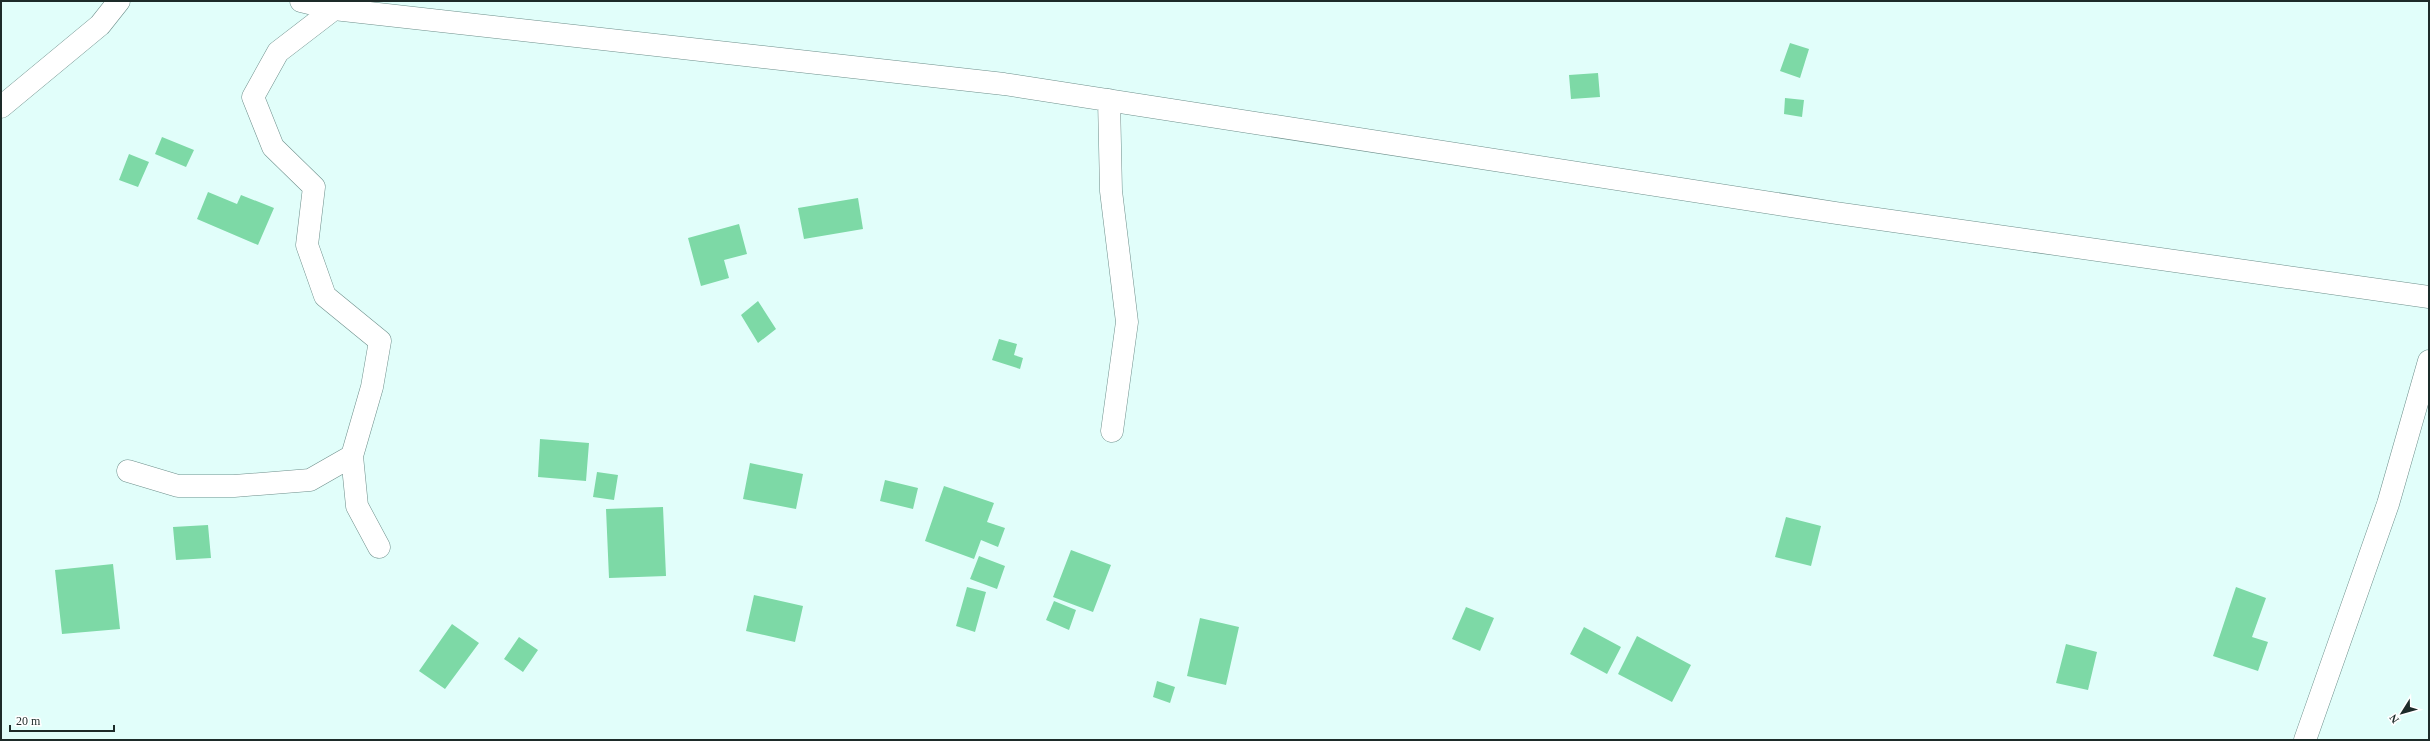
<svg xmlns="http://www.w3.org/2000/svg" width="2430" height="741" font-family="'Times New Roman',serif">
	<rect width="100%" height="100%" fill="#e1fefa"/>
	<path fill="#7dd9a6" d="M1790,43L1809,49L1800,78L1780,71Z
		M1598,73L1600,97L1571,99L1569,75Z
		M1785,98L1804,100L1802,117L1784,114Z
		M162,137L194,150L186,167L155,154Z
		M129,154L149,162L138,187L119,180Z
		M208,192L237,204L241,195L274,208L258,245L197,219Z
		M858,198L863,229L804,239L798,208Z
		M739,224L747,254L724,260L729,278L701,286L688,238Z
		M758,301L776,329L758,343L741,315Z
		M999,339L1017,344L1014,355L1023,358L1020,369L992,360Z
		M540,439L589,443L586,481L538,477Z
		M750,463L803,474L796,509L743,499Z
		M597,472L618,475L614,500L593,497Z
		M885,480L918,488L913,509L880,501Z
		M944,486L994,503L987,522L1005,528L998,547L981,540L974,559L925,541Z
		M663,507L666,576L609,578L606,509Z
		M1786,517L1821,526L1811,566L1775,557Z
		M208,525L211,558L176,560L173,527Z
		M1071,550L1111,565L1093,612L1053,597Z
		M979,556L1005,566L997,589L970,579Z
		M113,564L120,629L62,634L55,570Z
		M967,587L986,592L975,632L956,626Z
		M2236,587L2266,598L2252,637L2268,642L2258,671L2213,656Z
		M754,595L803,606L795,642L746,631Z
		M1054,601L1076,610L1069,630L1046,620Z
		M1466,607L1494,618L1480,651L1452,639Z
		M1200,618L1239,627L1226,685L1187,676Z
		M452,624L479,643L445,689L419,671Z
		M1584,627L1621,647L1607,674L1570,654Z
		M1637,636L1691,665L1672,702L1618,674Z
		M519,637L538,650L523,672L504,659Z
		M2066,644L2097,652L2088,690L2056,683Z
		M1157,681L1175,687L1170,703L1153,697Z"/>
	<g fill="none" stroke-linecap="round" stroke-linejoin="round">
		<g stroke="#6e8f8b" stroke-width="23">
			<path id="minor" d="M301,1L334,9L1004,84L1836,213L2429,297
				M334,9L278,52L253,97L273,147L314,187L307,245L325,296L380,341L372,387L352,456L357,506L379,547
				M1109,100L1111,191L1127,322L1112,431
				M1,107L100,25L119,1
				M128,471L178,486H234L310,480L352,456
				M2305,740L2388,504L2429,361"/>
		</g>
		<use href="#minor" stroke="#fff" stroke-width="22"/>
	</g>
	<rect width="2430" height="741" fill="none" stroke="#1d2b29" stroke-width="4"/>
	<g transform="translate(2402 713) rotate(233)" stroke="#ffffff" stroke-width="3" paint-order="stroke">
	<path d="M0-3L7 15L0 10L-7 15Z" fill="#1d2b29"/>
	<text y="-6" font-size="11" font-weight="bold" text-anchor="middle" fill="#1d2b29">N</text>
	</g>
	<path d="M10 725v6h104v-6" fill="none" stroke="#1d2b29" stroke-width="2"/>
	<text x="16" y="725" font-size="12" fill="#1d2b29" stroke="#ffffff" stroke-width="3" paint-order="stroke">20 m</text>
</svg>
